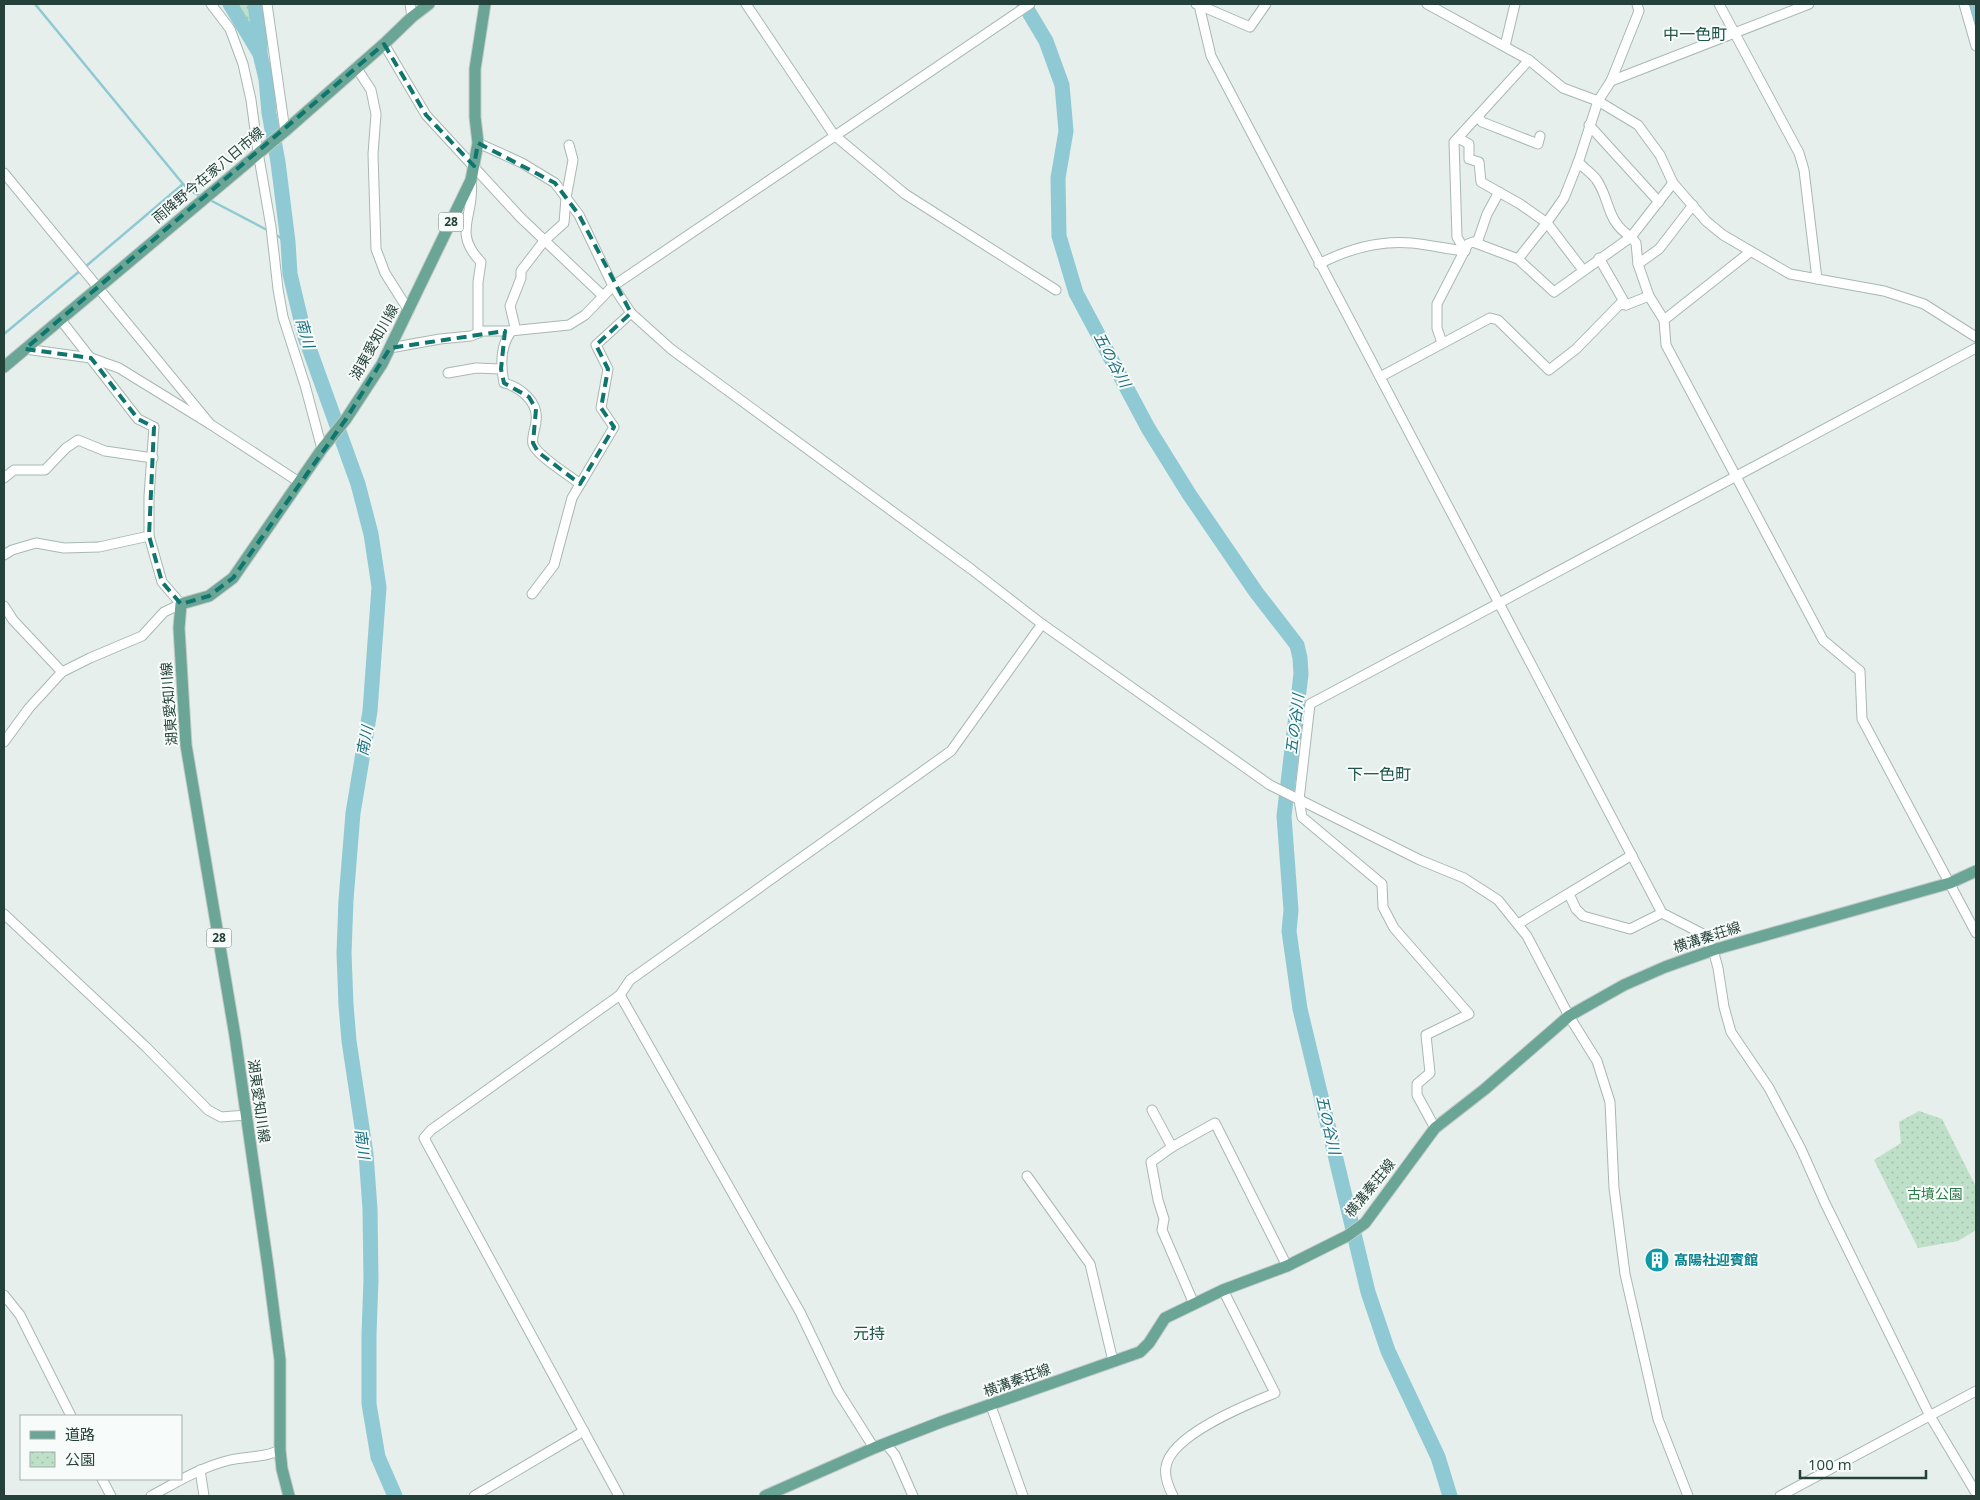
<svg xmlns="http://www.w3.org/2000/svg" width="1980" height="1500" viewBox="0 0 1980 1500" font-family="'Open Sans','Noto Sans JP',sans-serif">
	<style>
		.park { fill: url(#park-dots) }
		.lines { fill: none; stroke-linecap: round; stroke-linejoin: round }
		.stream { stroke: #8ec9d4; stroke-width: 2.5 }
		.river { stroke: #8ec9d4; stroke-width: 15 }
		.minor-casing { stroke: #a8b8b2; stroke-width: 11 }
		.major-casing { stroke: #c2cac8; stroke-width: 13 }
		.minor { stroke: #fff; stroke-width: 9 }
		.major { stroke: #6aa596; stroke-width: 11 }
		.marked { fill: none; stroke: #0f766e; stroke-width: 4; stroke-dasharray: 10 6; stroke-linejoin: round }
		.labels { text-anchor: middle; stroke-width: 4; stroke-linejoin: round; paint-order: stroke }
		.shield { fill: #f7fbf9; stroke: #637a73; stroke-width: 1 }
		.shield-label { font-size: 12px; font-weight: bold; fill: #24423a }
		.street-label { font-size: 14px; fill: #24423a; stroke: #f7fbf9 }
		.park-label { font-size: 14px; fill: #2d7a4b; stroke: #f7fbf9 }
		.culture-label { font-size: 14px; font-weight: bold; fill: #0d838f; stroke: #f7fbf9; text-anchor: start }
		.water-label { font-size: 15px; font-style: italic; fill: #1c6f80; stroke: #f7fbf9 }
		.quarter-label { font-size: 16px; fill: #1f5548; stroke: #f7fbf9 }
	</style>
	<defs>
		<pattern id="park-dots" width="8" height="8" patternUnits="userSpaceOnUse" patternTransform="scale(1.25)"><rect width="8" height="8" fill="#bfe0c8"/><path d="M2 2h.1M6 6h.1" fill="none" stroke="#a4c1ad" stroke-width="1.8" stroke-linecap="round"/></pattern>
	</defs>
	<rect width="100%" height="100%" fill="#e6efeb"/>
	<!-- park -->
	<g class="park">
		<path d="M233,4H251L257,41Z"/>
		<path d="M1919,1111L1942,1119L1976,1187V1230L1958,1241L1918,1248L1874,1160L1901,1143L1899,1122Z"/>
	</g>
	<g class="lines">
		<!-- stream -->
		<g class="stream">
			<path d="M35,4L183,184L191,191L200,196"/>
			<path d="M208,199L269,231"/>
			<path d="M274,234L288,242"/>
			<path d="M85,267L183,184"/>
			<path d="M4,334L81,270"/>
		</g>
		<!-- river -->
		<g class="river">
			<path d="M230,4L260,54L266,79L269,113L278,162L288,242L290,274L305,337L358,484L371,534L379,587L370,711L353,813L346,900L344,953L346,1005L349,1041L366,1154L370,1209L371,1280L369,1334V1404L378,1457L395,1496"/>
			<path d="M255,4L260,40V53"/>
			<path d="M1024,4L1046,41L1062,85L1066,131L1058,178L1059,236L1076,293L1148,428L1189,494L1256,592L1297,645L1300,658L1301,674L1284,816L1291,910L1289,931L1300,1009L1368,1292L1388,1351L1438,1457L1450,1496"/>
			<path d="M1973,4L1976,14"/>
		</g>
		<defs>
			<g id="minor">
				<path d="M211,4L230,29L243,64L251,100L258,152L271,227L278,289L283,317L305,385L322,449"/>
				<path d="M267,4L285,131"/>
				<path d="M410,4L412,17"/>
				<path d="M746,4L834,135L905,194L1056,290"/>
				<path d="M1196,4L1199,5L1211,56L1662,913L1701,933L1713,950L1718,968L1724,1007L1731,1032L1769,1088L1801,1149L1825,1203L1930,1416L1976,1493"/>
				<path d="M1427,4L1529,60L1563,88L1598,101L1638,125L1660,155L1673,183L1706,221L1723,235L1790,274L1884,291L1924,304L1976,337"/>
				<path d="M1719,4L1799,153L1804,170L1817,279"/>
				<path d="M1964,4L1976,46"/>
				<path d="M1199,5L1250,27L1266,4"/>
				<path d="M384,44L426,115L520,217L603,296"/>
				<path d="M1505,46L1515,4"/>
				<path d="M356,67L371,90L376,114L373,154L376,249L385,273L409,311"/>
				<path d="M1611,81L1809,4"/>
				<path d="M1478,116L1482,122L1538,144L1540,136"/>
				<path d="M1589,125L1659,202"/>
				<path d="M1458,138L1469,144V159L1479,162L1481,182L1520,204L1547,223L1583,270"/>
				<path d="M478,143L522,163L555,183L579,215L613,286L631,313L671,349L971,569L1042,624L1270,785L1420,860L1464,878L1498,900L1527,936L1569,1016L1597,1061L1610,1102L1614,1188L1625,1274L1658,1419L1688,1496"/>
				<path d="M569,145L573,160L566,198L564,223L544,241L521,271V278L510,306L515,327C500,342 500,363 504,383C520,387 539,402 536,421C536,427 531,438 533,444C537,456 569,475 580,484"/>
				<path d="M4,173L210,424"/>
				<path d="M471,180C476,216 451,231 481,262L478,282V333"/>
				<path d="M1477,243L1487,214L1499,192"/>
				<path d="M1465,251L1457,237L1454,142L1529,60"/>
				<path d="M1599,258L1626,305"/>
				<path d="M1518,259L1545,225L1564,198L1579,160L1598,101L1611,81L1639,11L1637,4"/>
				<path d="M1319,264C1348,249 1380,240 1412,243C1430,245 1447,249 1465,251"/>
				<path d="M1638,264L1659,249L1693,205"/>
				<path d="M1649,296L1638,264L1636,243L1631,237L1673,183"/>
				<path d="M1664,320L1750,252"/>
				<path d="M1442,343L1437,328V304L1468,244L1473,242L1518,259L1554,292L1631,237C1605,220 1611,200 1596,179C1591,173 1584,168 1578,162"/>
				<path d="M390,348L440,339L471,336L483,331H510L569,325L585,315L613,286L1030,4"/>
				<path d="M25,349L91,358L119,368L210,424L299,482"/>
				<path d="M448,373L476,368L501,369"/>
				<path d="M1380,377L1490,318L1498,320L1549,370L1576,349L1620,304L1626,305L1649,296L1664,320L1666,345L1823,640L1860,671L1862,719L1976,933"/>
				<path d="M4,478L14,470H45L66,448L78,440L105,451L153,458"/>
				<path d="M4,555L12,550L36,543L64,548L99,547L149,536"/>
				<path d="M532,594L554,565L572,498L614,427L601,408L608,369L596,345L631,313"/>
				<path d="M4,606L13,620L62,672"/>
				<path d="M4,742L29,708L62,672L90,658L142,636L164,612L181,604L162,582L149,536V496L154,427L138,419L60,319"/>
				<path d="M1569,894L1576,909L1583,916L1630,929L1662,913"/>
				<path d="M4,914L146,1047L208,1110L221,1117L246,1115"/>
				<path d="M1518,924L1632,855"/>
				<path d="M620,995L800,1312L838,1391L874,1448"/>
				<path d="M1152,1110L1172,1147L1215,1123L1287,1266"/>
				<path d="M1435,1128L1417,1095V1084L1430,1073L1426,1035L1469,1014L1394,928L1383,907L1382,884L1302,817L1299,800L1310,704L1976,348"/>
				<path d="M1172,1147L1151,1162L1158,1200L1164,1219L1162,1230L1194,1304"/>
				<path d="M1027,1176L1090,1264L1113,1361"/>
				<path d="M4,1295L20,1315L71,1416"/>
				<path d="M991,1406L1023,1496"/>
				<path d="M886,1444L895,1455L913,1496"/>
				<path d="M200,1470L204,1496"/>
				<path d="M102,1479L111,1496"/>
				<path d="M151,1496C177,1482 201,1467 230,1460C246,1456 265,1458 280,1450"/>
				<path d="M474,1496L584,1431"/>
				<path d="M619,1496L424,1138L431,1130L620,995L630,980L951,751L1042,624"/>
				<path d="M1173,1496C1169,1488 1164,1476 1166,1467C1170,1435 1248,1404 1275,1393L1223,1290"/>
				<path d="M1780,1496L1976,1391"/>
			</g>
			<g id="major">
				<path d="M4,367L285,131L384,44L412,17L429,4"/>
				<path d="M289,1496L282,1469L280,1450V1360L268,1267L235,1036L186,745L179,628L181,604L209,596L233,578L322,449L346,419L382,364L471,180L478,143L475,117V69L485,4"/>
				<path d="M765,1496L874,1448L941,1422L1140,1352L1149,1343L1165,1318L1223,1290L1287,1266L1347,1236L1365,1223L1435,1128L1485,1089L1569,1016L1624,985L1665,967L1713,950L1950,883L1976,871"/>
			</g>
		</defs>
		<!-- minor casing -->
		<use href="#minor" class="minor-casing"/>
		<!-- major casing -->
		<use href="#major" class="major-casing"/>
		<!-- minor -->
		<use href="#minor" class="minor"/>
		<!-- major -->
		<use href="#major" class="major"/>
	</g>
	<!-- marked area -->
	<path class="marked" d="M384,44L426,115L474,166L478,143L555,183L579,215L631,313L596,345L608,369L601,408L614,427L580,484L538,452L533,443L536,409L529,397L504,383L501,369L505,331L390,348L346,419L233,578L209,596L181,604L162,582L149,536L154,427L138,419L91,358L25,349Z"/>
	<!-- icons -->
	<defs>
		<symbol id="building-disc" viewBox="-11 -11 22 22"><circle r="9.5" fill="#0f9aa8" stroke="#f7fbf9"/><path d="M-4-6H4V6H1V3H-1V6H-4ZM-2.5-4.3h1.7v1.8h-1.7ZM.8-4.3h1.7v1.8H.8ZM-2.5-1h1.7V.8h-1.7ZM.8-1h1.7V.8H.8Z" fill="#fff"/></symbol>
	</defs>
	<g fill-rule="evenodd">
		<use href="#building-disc" x="1643" y="1246" width="28" height="28"/>
	</g>
	<g class="labels">
		<!-- shield labels -->
		<g class="shield">
			<rect x="438.5" y="212.5" width="25" height="19" rx="4"/>
			<rect x="206.5" y="928.5" width="25" height="19" rx="4"/>
		</g>
		<g class="shield-label">
			<text x="451" y="226">28</text>
			<text x="219" y="942">28</text>
		</g>
		<!-- street labels -->
		<g class="street-label">
			<text transform="translate(208 175) rotate(-40)" y="5">雨降野今在家八日市線</text>
			<text transform="translate(374 342) rotate(-61)" y="5">湖東愛知川線</text>
			<text transform="translate(169 704) rotate(-94)" y="5">湖東愛知川線</text>
			<text transform="translate(1707 937) rotate(-18)" y="5">横溝秦荘線</text>
			<text transform="translate(259 1101) rotate(82)" y="5">湖東愛知川線</text>
			<text transform="translate(1370 1188) rotate(-51)" y="5">横溝秦荘線</text>
			<text transform="translate(1017 1380) rotate(-20)" y="5">横溝秦荘線</text>
		</g>
		<!-- park labels -->
		<g class="park-label">
			<text x="1935" y="1199">古墳公園</text>
		</g>
		<!-- culture labels -->
		<g class="culture-label">
			<text x="1674" y="1265">髙陽社迎賓館</text>
		</g>
		<!-- water labels -->
		<g class="water-label">
			<text transform="translate(305 333) rotate(74)" y="5">南川</text>
			<text transform="translate(1112 360) rotate(62)" y="5">五の谷川</text>
			<text transform="translate(1295 724) rotate(-83)" y="5">五の谷川</text>
			<text transform="translate(365 741) rotate(-80)" y="5">南川</text>
			<text transform="translate(1328 1125) rotate(77)" y="5">五の谷川</text>
			<text transform="translate(362 1144) rotate(83)" y="5">南川</text>
		</g>
		<!-- quarter labels -->
		<g class="quarter-label">
			<text x="1695" y="40">中一色町</text>
			<text x="1379" y="780">下一色町</text>
			<text x="869" y="1339">元持</text>
		</g>
	</g>
	<!-- border -->
	<rect width="1980" height="1500" fill="none" stroke="#24423a" stroke-width="10"/>
	<!-- legend -->
	<rect x="20" y="1415" width="162" height="65" fill="#f7fbf9" stroke="#a3b1ad"/>
	<rect x="30" y="1431" width="25" height="8" fill="#6aa596" stroke="#a3b1ad"/>
	<text x="65" y="1440" font-size="15" fill="#24423a">道路</text>
	<rect x="30" y="1452" width="25" height="15" fill="url(#park-dots)" stroke="#a3b1ad"/>
	<text x="65" y="1465" font-size="15" fill="#24423a">公園</text>
	<!-- scale -->
	<path d="M1800 1470v8h126v-8" fill="none" stroke="#24423a" stroke-width="2.5"/>
	<text x="1808" y="1470" font-size="15" fill="#24423a" stroke="#f7fbf9" stroke-width="4" paint-order="stroke">100 m</text>
</svg>
